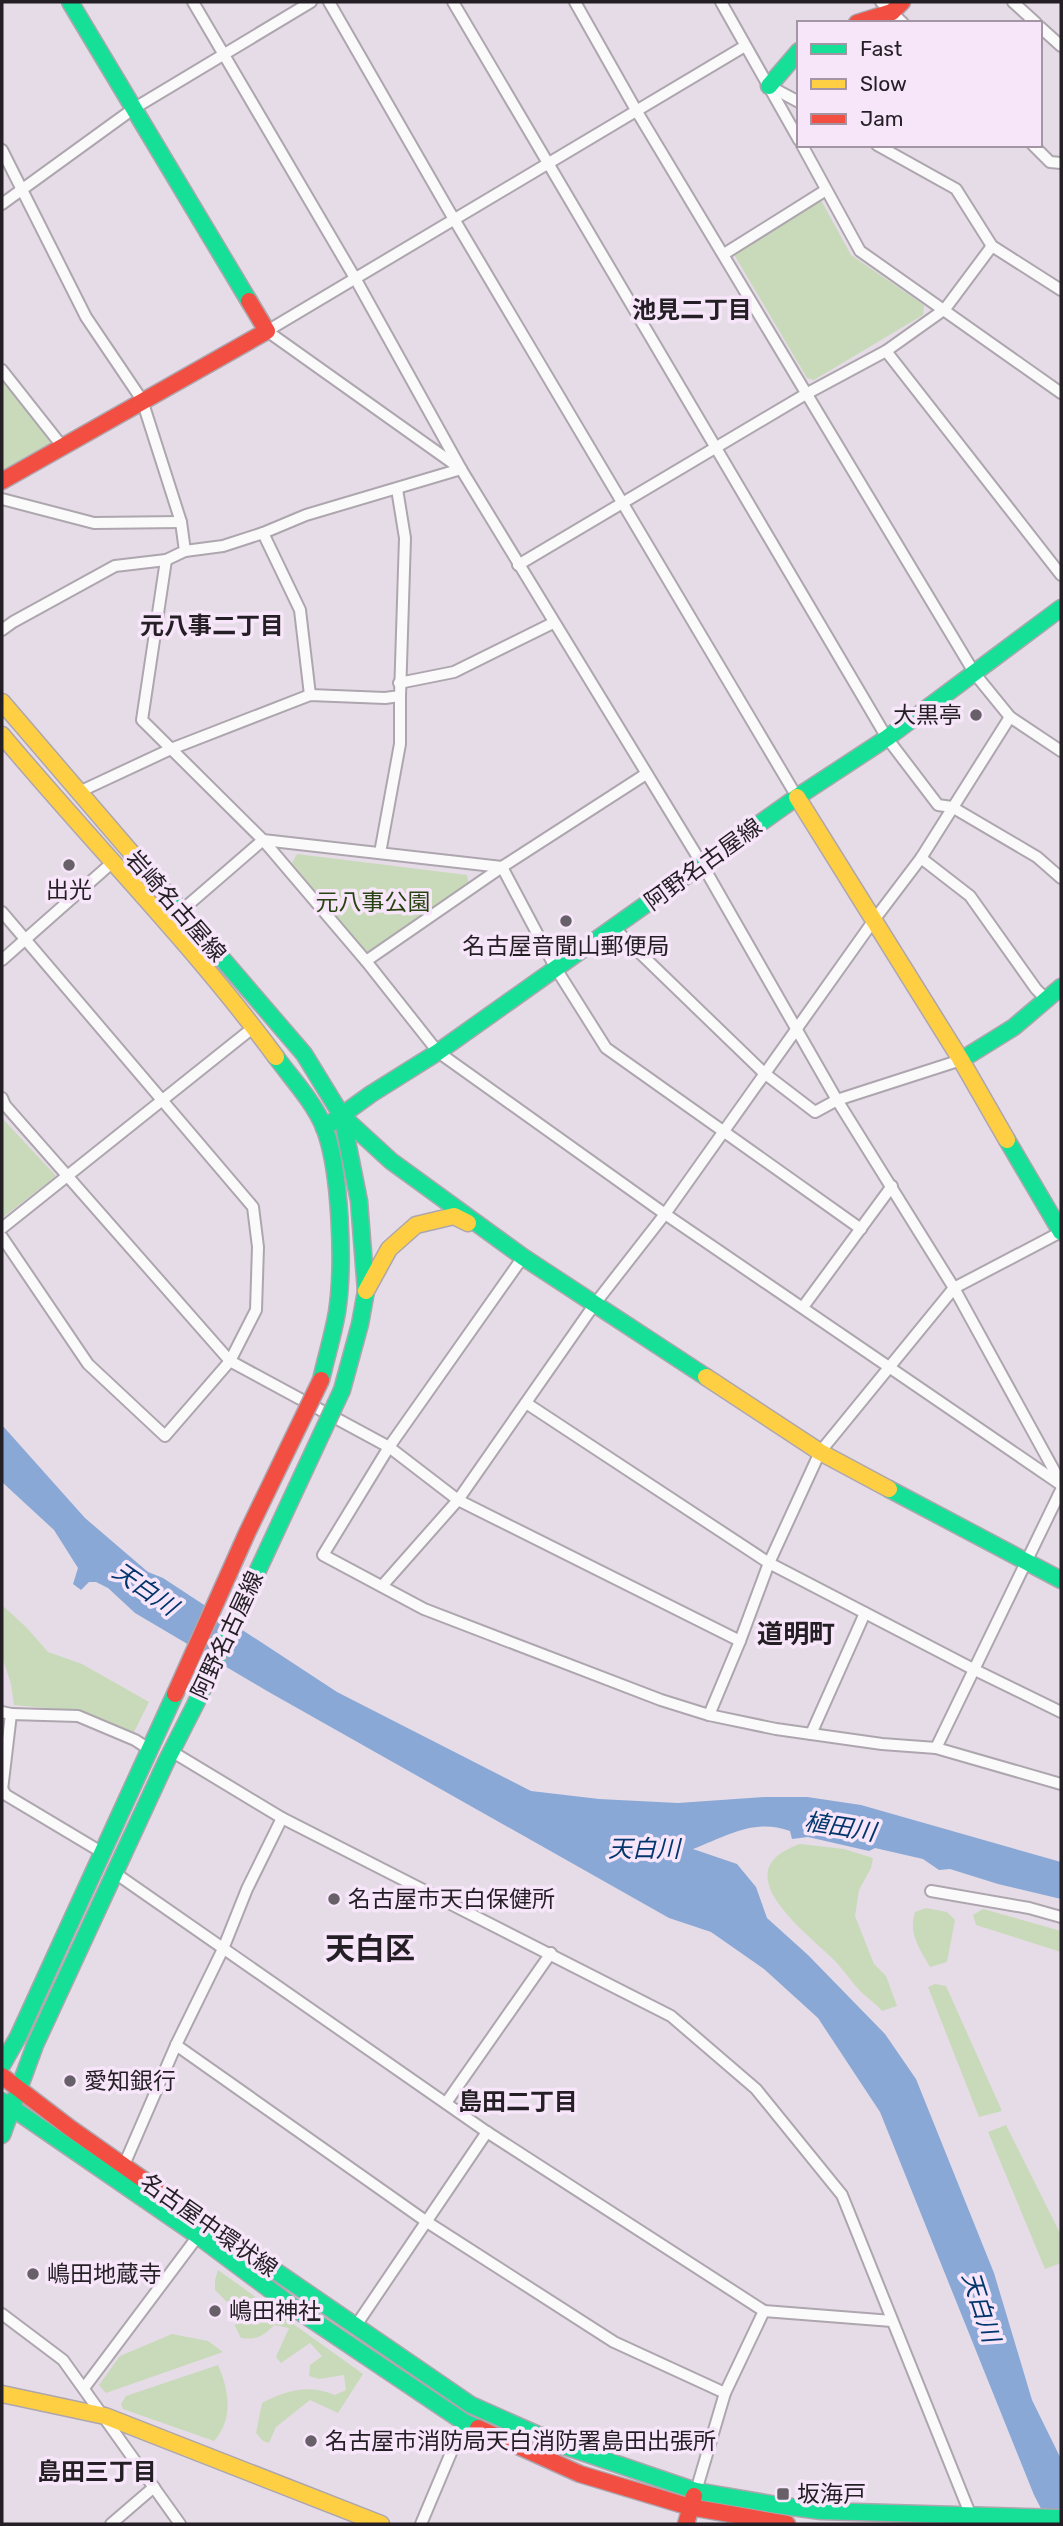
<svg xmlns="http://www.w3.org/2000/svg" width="1063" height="2526" viewBox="0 0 1063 2526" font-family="Rubik,'Noto Sans JP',sans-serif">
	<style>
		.green { fill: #c8dab9 }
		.water { fill: #8aa8d6 }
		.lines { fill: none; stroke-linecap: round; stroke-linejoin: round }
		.street-casing { stroke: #ada6ae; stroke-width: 14 }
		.fast-casing { stroke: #ada6ae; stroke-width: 19 }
		.slow-casing { stroke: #ada6ae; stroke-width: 19 }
		.jam-casing { stroke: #ada6ae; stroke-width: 19 }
		.street { stroke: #fbfafb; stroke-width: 10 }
		.fast { stroke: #16e098; stroke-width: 16 }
		.slow { stroke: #ffcf43; stroke-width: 16 }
		.jam { stroke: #f24e42; stroke-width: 16 }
		.fast-bridge-casing { stroke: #ada6ae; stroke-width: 19; stroke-linecap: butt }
		.jam-bridge-casing { stroke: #ada6ae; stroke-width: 19; stroke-linecap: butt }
		.fast-bridge { stroke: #16e098; stroke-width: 16 }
		.jam-bridge { stroke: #f24e42; stroke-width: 16 }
		.poi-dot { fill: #686069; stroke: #f7e5f9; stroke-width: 2.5 }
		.labels { text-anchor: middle; stroke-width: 7; stroke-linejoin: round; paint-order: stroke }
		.poi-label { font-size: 23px; fill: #241e25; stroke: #f7e5f9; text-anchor: start }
		.street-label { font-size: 23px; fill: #241e25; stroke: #f7e5f9 }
		.park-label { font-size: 23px; fill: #284312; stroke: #f7e5f9 }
		.neighbourhood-label { font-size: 24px; font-weight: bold; fill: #241e25; stroke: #f7e5f9 }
		.water-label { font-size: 24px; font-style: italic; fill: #02366c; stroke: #f7e5f9 }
		.quarter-label { font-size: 26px; font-weight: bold; fill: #241e25; stroke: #f7e5f9 }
		.district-label { font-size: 30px; font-weight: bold; fill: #241e25; stroke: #f7e5f9 }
	</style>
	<rect width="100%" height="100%" fill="#e6dce7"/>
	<!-- green -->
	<g class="green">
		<path d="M818,200L822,202L851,255L924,305L923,315L814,380L807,378L735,256L736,250Z"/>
		<path d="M2,379L51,439L49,445L2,473Z"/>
		<path d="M297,854L467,875L469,885L370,952L363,951L292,863Z"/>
		<path d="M2,1118L56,1176L2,1218Z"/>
		<path d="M2,1605L26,1627L48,1652L82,1664L149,1702L133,1734L80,1711L14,1705L11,1684L2,1656Z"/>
		<path d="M800,1844L844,1849L873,1858L871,1868L859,1890L855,1916L874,1964L886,1976L897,2006L882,2011C876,2004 869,1999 862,1993C852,1983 844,1970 834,1960C805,1931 722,1871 800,1844Z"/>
		<path d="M926,1908L947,1912L955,1920L947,1962L930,1967C920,1949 908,1934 915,1912Z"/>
		<path d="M983,1909L1061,1931V1952L976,1925L973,1915Z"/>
		<path d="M935,1984L946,1986L1002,2111L979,2117L928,1987Z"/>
		<path d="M1006,2125L1061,2235V2263L1045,2269L988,2132Z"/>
		<path d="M218,2270L363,2374L338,2413L310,2400L276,2427L269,2443L263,2441L256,2433L262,2403C287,2390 309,2384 335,2395L346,2390L344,2375L319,2379L309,2376L310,2365L322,2356L310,2343L281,2363L276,2357L289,2328L274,2325C264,2336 257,2340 241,2338L235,2326L239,2314L215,2290V2280Z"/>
		<path d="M172,2334L208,2341L223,2352L106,2393L99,2385L120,2356Z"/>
		<path d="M218,2365C229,2391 234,2418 214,2441L123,2409L121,2404L126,2396Z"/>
	</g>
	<!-- water -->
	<path class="water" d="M2,1425L85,1518L148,1572L163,1578L337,1692L531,1791L599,1799L678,1803L765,1797H807L861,1805L1061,1862V1899L998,1884L950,1869L939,1870L923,1859L875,1848L869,1851L808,1837L792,1839L790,1831C754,1818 727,1836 693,1849L737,1864L756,1887L767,1918L808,1955L885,2034L916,2079L994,2273L1032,2400L1061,2459V2524H1049L1034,2495L880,2112L818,2018L764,1969L711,1932L669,1918L267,1691L135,1613L108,1588L96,1582H89L81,1590L73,1584L78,1568L54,1530L2,1482Z"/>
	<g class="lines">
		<defs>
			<g id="street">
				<path d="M329,2L448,209L797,797"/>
				<path d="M453,2L887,738L938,805L952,807L1037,857L1061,878"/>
				<path d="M575,2L636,110L975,674L1010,717L1061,751"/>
				<path d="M721,2L799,140"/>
				<path d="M881,2L903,23"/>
				<path d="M1013,2L1036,23"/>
				<path d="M1040,27L1061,46"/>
				<path d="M745,46L267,331L461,469L702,864L837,1100L954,1288L1061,1483"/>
				<path d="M769,86L799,102"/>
				<path d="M802,145L860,251L1061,393"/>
				<path d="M877,145L956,189L992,246L1061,290"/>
				<path d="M1033,145L1050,162L1061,163"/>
				<path d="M2,150L86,317L142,400L181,522L185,551L166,560L115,566L13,622L2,630"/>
				<path d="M2,204L133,109L311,2"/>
				<path d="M724,254L826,190"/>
				<path d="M886,351L1061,575"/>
				<path d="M2,370L62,446"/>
				<path d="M2,499L94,523L181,522"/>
				<path d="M263,533L300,610L310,695"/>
				<path d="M185,551L223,546L263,533L306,515L461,469L355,278L193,2"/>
				<path d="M166,560L142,720L263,840L502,867L555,967L606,1048L861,1229"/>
				<path d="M518,565L806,394L886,351L945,309L992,246"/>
				<path d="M399,683L454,672L553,623"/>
				<path d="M79,792L171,749L310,695L385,698L400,696L405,538L397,489"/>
				<path d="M380,853L400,744V696"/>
				<path d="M921,858L970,896L1036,989L1048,1001"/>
				<path d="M181,911L263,840L366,961L438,1052L665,1214L1060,1484"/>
				<path d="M2,912L253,1207L258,1247L256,1310L230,1361L165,1436L88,1364L2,1237"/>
				<path d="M613,927L764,1073L815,1112L837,1100L961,1060"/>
				<path d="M2,960L114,861"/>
				<path d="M366,961L502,867L646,774"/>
				<path d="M2,1098L5,1105L230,1361L389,1447L458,1500L740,1641"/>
				<path d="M2,1228L254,1027"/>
				<path d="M523,1257L389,1447L323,1555L424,1609L661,1700L709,1715L776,1729L882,1744L936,1748L1061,1784"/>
				<path d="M803,1307L892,1186"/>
				<path d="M526,1403L769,1563L975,1670L1061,1712"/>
				<path d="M382,1586L458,1500L594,1305L665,1214L874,920L921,858L1010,717"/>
				<path d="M2,1712L11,1714L2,1790"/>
				<path d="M11,1714L78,1716L135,1740L149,1749"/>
				<path d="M709,1715L740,1641L769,1563L820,1452L954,1288L1061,1232"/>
				<path d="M811,1734L865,1613"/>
				<path d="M936,1748L1061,1490"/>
				<path d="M171,1751L282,1818L671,2016L756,2089L842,2195L971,2516"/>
				<path d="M2,1789L6,1795L103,1853"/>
				<path d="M115,1873L487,2132L764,2311L725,2393L696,2491"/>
				<path d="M931,1891L1029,1908L1061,1917"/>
				<path d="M176,2045L427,2222L614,2342L725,2393"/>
				<path d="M446,2103L551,1953"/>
				<path d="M124,2165L176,2045L223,1949L247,1889L282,1818"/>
				<path d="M764,2311L892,2321"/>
				<path d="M2,2314L63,2360L180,2524"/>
				<path d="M355,2327L487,2132"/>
				<path d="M84,2388L198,2236"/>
				<path d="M111,2524L154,2487"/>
				<path d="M421,2524L464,2422"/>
			</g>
			<g id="fast">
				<path d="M70,2L249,301"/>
				<path d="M769,86L799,51"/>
				<path d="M159,885L304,1054L342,1116L391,1161L523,1257L706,1377"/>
				<path d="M276,1057C292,1079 313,1101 324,1127C341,1170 344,1267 337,1312C333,1335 326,1358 321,1380"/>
				<path d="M961,1060L1014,1027L1061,987"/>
				<path d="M342,1116L359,1201L366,1291L360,1324L342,1390"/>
				<path d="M324,1128L371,1094L438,1052L797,797L887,738L1061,608"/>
				<path d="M1007,1140L1061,1232"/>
				<path d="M889,1489L1061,1580"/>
				<path d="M2,2065L18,2037L175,1694"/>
				<path d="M2,2101L198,2236L296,2309L464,2422L478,2428"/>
				<path d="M2,2135L35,2045L166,1762L196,1703"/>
				<path d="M198,2218L471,2405L561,2445L696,2491L777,2505L821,2511L1061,2518"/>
			</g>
			<g id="slow">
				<path d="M2,702L159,885"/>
				<path d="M2,735C92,843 192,943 276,1057"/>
				<path d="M797,797L961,1060L1007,1140"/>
				<path d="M366,1291L389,1249L416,1225L454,1216L468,1223"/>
				<path d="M706,1377L820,1452L889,1489"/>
				<path d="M2,2394L105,2416L381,2524"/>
			</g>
			<g id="jam">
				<path d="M857,23L892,12L902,2"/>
				<path d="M2,481L267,331L249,301"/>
				<path d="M2,2076L70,2128L198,2218"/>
				<path d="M478,2428L580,2474L690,2507L787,2524"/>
				<path d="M686,2524L694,2496"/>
			</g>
		</defs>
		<!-- street casing -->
		<use href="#street" class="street-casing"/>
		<!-- fast casing -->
		<use href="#fast" class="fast-casing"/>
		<!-- slow casing -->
		<use href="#slow" class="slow-casing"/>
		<!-- jam casing -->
		<use href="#jam" class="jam-casing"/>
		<!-- street -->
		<use href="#street" class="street"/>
		<!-- fast -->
		<use href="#fast" class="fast"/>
		<!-- slow -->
		<use href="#slow" class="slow"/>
		<!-- jam -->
		<use href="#jam" class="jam"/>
		<defs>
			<path id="fast-bridge" d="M196,1703L342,1390"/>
			<path id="jam-bridge" d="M175,1694L247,1533L321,1380"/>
		</defs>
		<!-- fast-bridge casing -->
		<use href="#fast-bridge" class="fast-bridge-casing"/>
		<!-- jam-bridge casing -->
		<use href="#jam-bridge" class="jam-bridge-casing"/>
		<!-- fast-bridge -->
		<use href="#fast-bridge" class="fast-bridge"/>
		<!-- jam-bridge -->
		<use href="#jam-bridge" class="jam-bridge"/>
	</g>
	<!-- markers -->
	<g class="poi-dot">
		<circle cx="976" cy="715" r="7"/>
		<circle cx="69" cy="865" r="7"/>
		<circle cx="566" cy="921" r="7"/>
		<circle cx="334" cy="1899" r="7"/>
		<circle cx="70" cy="2081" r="7"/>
		<circle cx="33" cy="2274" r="7"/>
		<circle cx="215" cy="2311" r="7"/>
		<circle cx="311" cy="2441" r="7"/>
		<rect x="776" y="2487" width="14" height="14" rx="3.5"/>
	</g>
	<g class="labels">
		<!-- poi labels -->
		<g class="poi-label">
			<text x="962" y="723" text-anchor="end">大黒亭</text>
			<text x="69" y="898" text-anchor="middle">出光</text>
			<text x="566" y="954" text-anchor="middle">名古屋音聞山郵便局</text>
			<text x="348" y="1907">名古屋市天白保健所</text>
			<text x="84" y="2089">愛知銀行</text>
			<text x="47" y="2282">嶋田地蔵寺</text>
			<text x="229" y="2319">嶋田神社</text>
			<text x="325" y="2449">名古屋市消防局天白消防署島田出張所</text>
			<text x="797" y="2502">坂海戸</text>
		</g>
		<!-- street labels -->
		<g class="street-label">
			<text transform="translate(703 864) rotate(-36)" y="8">阿野名古屋線</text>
			<text transform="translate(176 906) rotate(49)" y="8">岩崎名古屋線</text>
			<text transform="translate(227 1635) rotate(-65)" y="8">阿野名古屋線</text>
			<text transform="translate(209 2225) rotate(35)" y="8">名古屋中環状線</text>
		</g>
		<!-- park labels -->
		<g class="park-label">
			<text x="373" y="910">元八事公園</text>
		</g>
		<!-- neighbourhood labels -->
		<g class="neighbourhood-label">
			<text x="692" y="318">池見二丁目</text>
			<text x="212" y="634">元八事二丁目</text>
			<text x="518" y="2110">島田二丁目</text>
			<text x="97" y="2480">島田三丁目</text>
		</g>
		<!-- water labels -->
		<g class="water-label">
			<text transform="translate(145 1589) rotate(35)" y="8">天白川</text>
			<text transform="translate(840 1827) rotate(9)" y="8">植田川</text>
			<text x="644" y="1857">天白川</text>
			<text transform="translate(981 2307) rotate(72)" y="8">天白川</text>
		</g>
		<!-- quarter labels -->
		<g class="quarter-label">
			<text x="796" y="1643">道明町</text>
		</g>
		<!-- district labels -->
		<g class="district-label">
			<text x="370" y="1959">天白区</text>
		</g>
	</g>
	<!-- border -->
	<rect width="1063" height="2526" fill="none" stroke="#241e25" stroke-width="7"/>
	<!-- legend -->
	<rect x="797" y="21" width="245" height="126" fill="#f7e5f9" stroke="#a395a4" stroke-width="2"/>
	<rect x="811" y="44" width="35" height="10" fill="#16e098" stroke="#a395a4" stroke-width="2"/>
	<text x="860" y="56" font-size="21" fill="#241e25">Fast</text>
	<rect x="811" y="79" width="35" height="10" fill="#ffcf43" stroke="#a395a4" stroke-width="2"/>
	<text x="860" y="91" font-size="21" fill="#241e25">Slow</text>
	<rect x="811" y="114" width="35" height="10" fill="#f24e42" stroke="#a395a4" stroke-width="2"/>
	<text x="860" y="126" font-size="21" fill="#241e25">Jam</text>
</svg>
